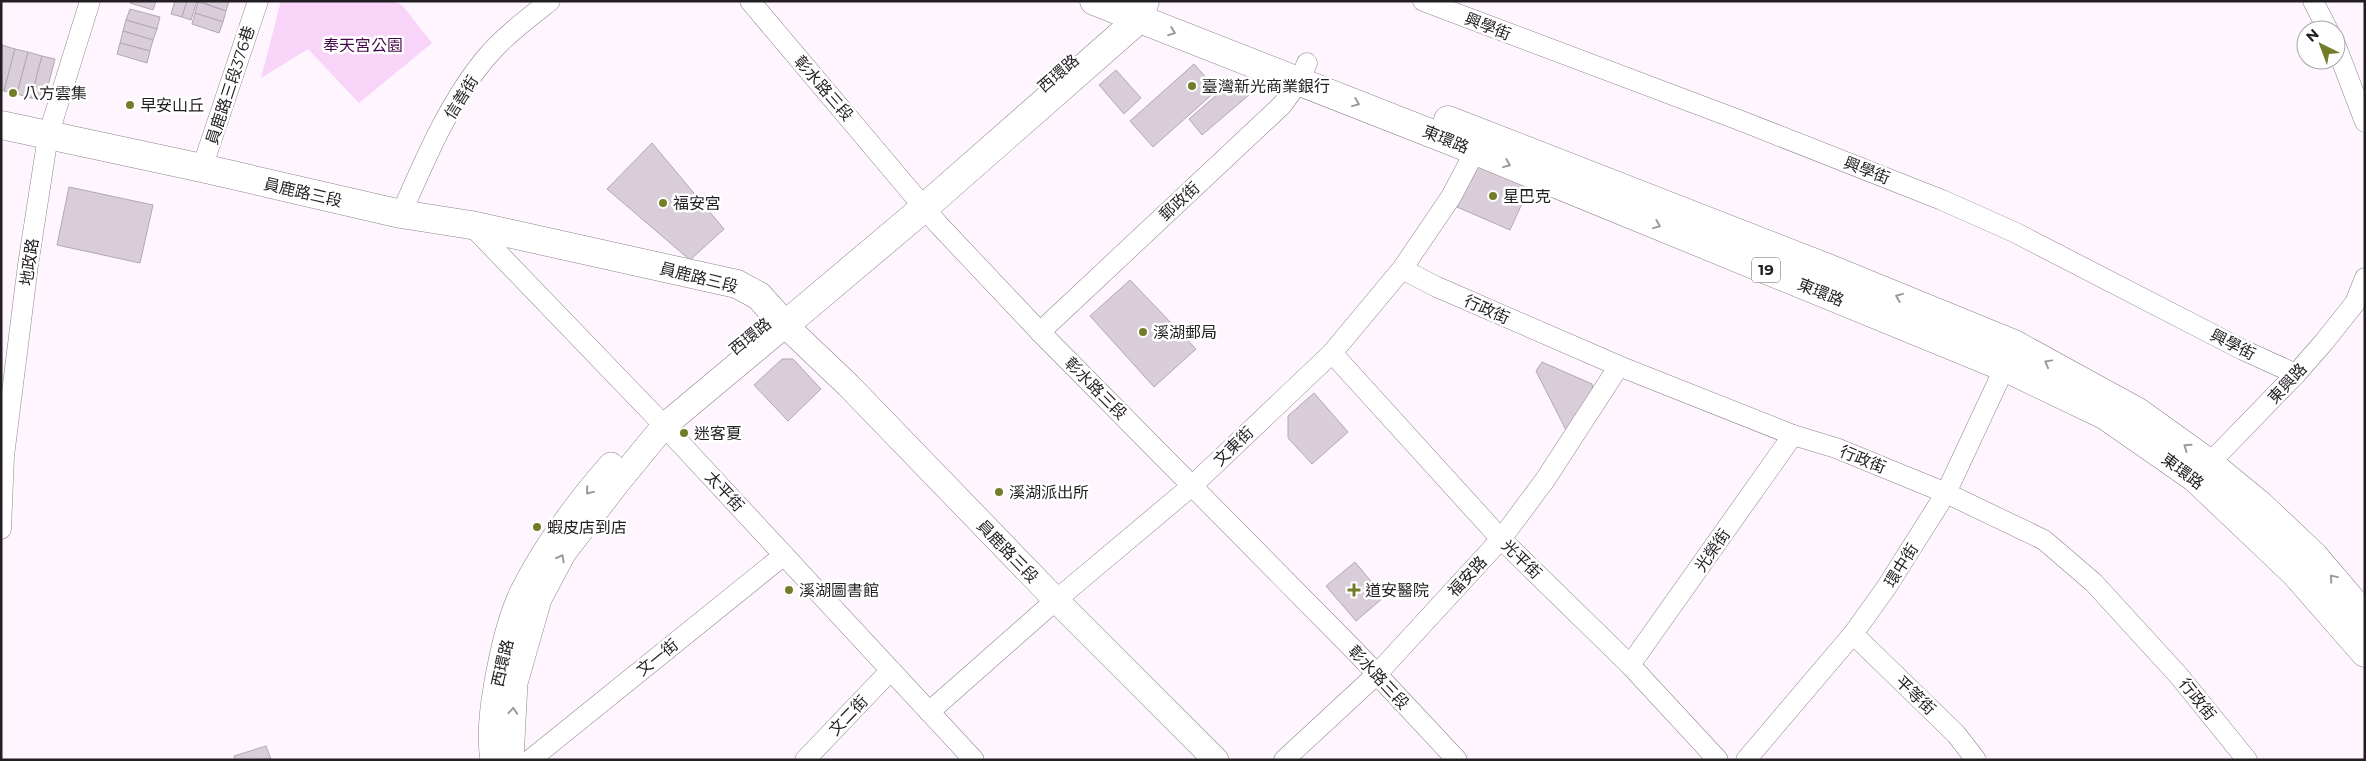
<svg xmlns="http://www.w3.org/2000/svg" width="2366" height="761" viewBox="0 0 2366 761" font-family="Montserrat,'Noto Sans TC',sans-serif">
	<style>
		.green { fill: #f8d4f9 }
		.building { fill: #d8cdd8; stroke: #b2a8b2 }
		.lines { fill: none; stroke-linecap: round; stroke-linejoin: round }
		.minor-casing { stroke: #8d848d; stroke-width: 21 }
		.tertiary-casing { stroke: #8d848d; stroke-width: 26 }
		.secondary-casing { stroke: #8d848d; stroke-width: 29 }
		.primary-casing { stroke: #8d848d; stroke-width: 29 }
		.minor { stroke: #fff; stroke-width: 20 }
		.tertiary { stroke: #fff; stroke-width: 25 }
		.secondary { stroke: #fff; stroke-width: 28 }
		.primary { stroke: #fff; stroke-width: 28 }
		.oneway { stroke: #9c9a9c }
		.poi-dot { fill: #737d28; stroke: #fff; stroke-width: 2 }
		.labels { text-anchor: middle; stroke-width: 5; stroke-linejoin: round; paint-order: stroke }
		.shield { fill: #fff; stroke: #646264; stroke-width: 1 }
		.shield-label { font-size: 15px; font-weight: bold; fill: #221e22 }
		.street-label { font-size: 16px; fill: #221e22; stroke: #fff }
		.park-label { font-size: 16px; fill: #450a48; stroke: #fff }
		.poi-label { font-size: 16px; fill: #221e22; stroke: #fff; text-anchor: start }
	</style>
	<rect width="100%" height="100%" fill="#fef5fe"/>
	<!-- green -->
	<path class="green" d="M281,1H392L402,5L432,43L359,103L308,49L261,78Z"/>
	<!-- building -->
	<g class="building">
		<path d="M131,1H156L153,10L130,3Z"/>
		<path d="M175,1H187L182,17L171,14Z"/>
		<path d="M187,1H197L191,20L182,17Z"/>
		<path d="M199,1H229L226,11Z"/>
		<path d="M198,2L226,11L223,22L195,13Z"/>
		<path d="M130,9L160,17L157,29L126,20Z"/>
		<path d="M195,13L223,22L219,33L192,24Z"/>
		<path d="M126,20L157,29L153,40L123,31Z"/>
		<path d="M123,31L153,40L150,51L120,43Z"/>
		<path d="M120,43L150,51L147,63L117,54Z"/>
		<path d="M2,45L15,49L4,91L1,90Z"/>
		<path d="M15,49L28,52L17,94L4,91Z"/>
		<path d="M28,52L42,56L31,98L17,94Z"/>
		<path d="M42,56L55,59L44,101L31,98Z"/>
		<path d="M1194,64L1217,90L1153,147L1130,121Z"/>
		<path d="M1116,70L1141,98L1124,114L1099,85Z"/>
		<path d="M1235,79L1249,95L1202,135L1189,119Z"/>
		<path d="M652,143L724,229L690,260L607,189Z"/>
		<path d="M1477,162L1530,186L1510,230L1457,207Z"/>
		<path d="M69,187L153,205L140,263L57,245Z"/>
		<path d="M1130,280L1196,349L1154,387L1090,316Z"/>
		<path d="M782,359H793L821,389L788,421L754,385Z"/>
		<path d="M1542,362L1592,384L1594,396L1567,432L1536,371Z"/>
		<path d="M1314,393L1348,432L1312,464L1288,438V416Z"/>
		<path d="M1355,562L1384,597L1356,621L1326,586Z"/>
		<path d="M266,746L271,759L235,760L234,756Z"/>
	</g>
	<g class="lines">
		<defs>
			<g id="minor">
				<path d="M750,1L938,224L1040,332L1356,652L1457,760"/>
				<path d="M1423,1L1739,120L1942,200L2014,232L2243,350L2296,374"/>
				<path d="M2313,1L2328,30"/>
				<path d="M2336,46L2365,122"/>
				<path d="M202,168L258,1"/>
				<path d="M401,214C424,162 448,104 484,60C503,37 527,19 550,1"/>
				<path d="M471,225L654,415L974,760"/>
				<path d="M1402,269L1437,287L1619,366L1793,435L1836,448L1946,493L2044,540L2094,583L2179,676L2247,760"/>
				<path d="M1040,332L1282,105L1300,80L1307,63"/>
				<path d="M1332,353L1501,539L1630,665L1718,760"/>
				<path d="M2200,473L2296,374L2324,342L2355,303L2365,278"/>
				<path d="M1,529L4,456L28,265L48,136L90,1"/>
				<path d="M1853,634L1956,734L1976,760"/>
				<path d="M1630,665L1793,435"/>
				<path d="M929,712L1056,600L1193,485L1332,353L1402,269L1451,197L1481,140"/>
				<path d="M530,760L784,555"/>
				<path d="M805,760L891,670"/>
				<path d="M1284,760L1377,674L1501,539L1545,480L1619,366"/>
				<path d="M1746,760L1853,634L1886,588L1946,493L2010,356"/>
			</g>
			<g id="tertiary">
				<path d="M493,760C489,737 492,711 496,688C501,658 509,620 522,593C545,546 577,504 611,465"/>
				<path d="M511,760L515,683L539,599L564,552L618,482L664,426L785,325L848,385L1056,600L1216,760"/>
			</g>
			<path id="secondary" d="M1,125L202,168L401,214L471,225L737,284L759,296L785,325L925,207L1139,19L1145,1"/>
			<g id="primary">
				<path d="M1094,1L1466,147L2006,368L2106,416L2195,478L2295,573L2365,653"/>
				<path d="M1448,120L1828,268L2014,344L2138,412L2209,463L2260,505L2314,556L2365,616"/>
			</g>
		</defs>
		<!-- minor casing -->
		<use href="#minor" class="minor-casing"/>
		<!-- tertiary casing -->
		<use href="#tertiary" class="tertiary-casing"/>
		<!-- secondary casing -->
		<use href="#secondary" class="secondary-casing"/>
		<!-- primary casing -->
		<use href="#primary" class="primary-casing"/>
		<!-- minor -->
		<use href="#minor" class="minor"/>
		<!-- tertiary -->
		<use href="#tertiary" class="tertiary"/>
		<!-- secondary -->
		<use href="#secondary" class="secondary"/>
		<!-- primary -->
		<use href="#primary" class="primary"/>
	</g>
	<!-- one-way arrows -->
	<defs><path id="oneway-chevron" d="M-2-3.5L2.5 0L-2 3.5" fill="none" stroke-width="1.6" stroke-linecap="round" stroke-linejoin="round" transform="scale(1.25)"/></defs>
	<g class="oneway">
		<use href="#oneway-chevron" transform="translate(1172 32) rotate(21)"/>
		<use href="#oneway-chevron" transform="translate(1356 103) rotate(22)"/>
		<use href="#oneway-chevron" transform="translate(1507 164) rotate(22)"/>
		<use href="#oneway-chevron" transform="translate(1657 225) rotate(22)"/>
		<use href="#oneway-chevron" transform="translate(1899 297) rotate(-158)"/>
		<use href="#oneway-chevron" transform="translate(2048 363) rotate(-151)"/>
		<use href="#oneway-chevron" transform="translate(2187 447) rotate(-145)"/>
		<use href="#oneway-chevron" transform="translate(589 491) rotate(129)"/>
		<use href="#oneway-chevron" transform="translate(561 558) rotate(-61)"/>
		<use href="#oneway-chevron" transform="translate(2333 578) rotate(-130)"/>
		<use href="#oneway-chevron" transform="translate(513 711) rotate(-86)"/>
	</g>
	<!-- markers -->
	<g class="poi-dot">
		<circle cx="1192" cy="86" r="5"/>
		<circle cx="13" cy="93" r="5"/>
		<circle cx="130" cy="105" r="5"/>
		<circle cx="1493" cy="196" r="5"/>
		<circle cx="663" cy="203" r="5"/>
		<circle cx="1143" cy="332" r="5"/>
		<circle cx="684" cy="433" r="5"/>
		<circle cx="999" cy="492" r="5"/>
		<circle cx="537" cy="527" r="5"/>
		<circle cx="789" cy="590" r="5"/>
		<path d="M1351.5 582.5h5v5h5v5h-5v5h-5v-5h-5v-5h5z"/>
	</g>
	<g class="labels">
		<!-- shield labels -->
		<rect class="shield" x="1752" y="257.5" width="28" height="25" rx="4"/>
		<g class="shield-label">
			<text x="1766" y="275">19</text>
		</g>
		<!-- street labels -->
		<g class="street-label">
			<text transform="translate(1488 26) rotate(21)" y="6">興學街</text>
			<text transform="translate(1058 73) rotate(-41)" y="6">西環路</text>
			<text transform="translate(230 85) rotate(-72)" y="6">員鹿路三段376巷</text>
			<text transform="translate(824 88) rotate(49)" y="6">彰水路三段</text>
			<text transform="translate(461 97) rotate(-58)" y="6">信善街</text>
			<text transform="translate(1446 139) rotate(22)" y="6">東環路</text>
			<text transform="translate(1867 170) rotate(21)" y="6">興學街</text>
			<text transform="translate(303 192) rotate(13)" y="6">員鹿路三段</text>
			<text transform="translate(1179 201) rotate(-43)" y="6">郵政街</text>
			<text transform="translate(29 262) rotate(-82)" y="6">地政路</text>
			<text transform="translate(699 277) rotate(14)" y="6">員鹿路三段</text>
			<text transform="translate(1821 292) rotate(22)" y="6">東環路</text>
			<text transform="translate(1487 309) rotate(24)" y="6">行政街</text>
			<text transform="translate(750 336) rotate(-39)" y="6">西環路</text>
			<text transform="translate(2233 344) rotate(27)" y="6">興學街</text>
			<text transform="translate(2287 383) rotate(-47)" y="6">東興路</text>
			<text transform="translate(1096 388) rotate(45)" y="6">彰水路三段</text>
			<text transform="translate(1233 446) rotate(-44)" y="6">文東街</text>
			<text transform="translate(1863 459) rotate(22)" y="6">行政街</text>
			<text transform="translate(2183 471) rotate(37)" y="6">東環路</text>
			<text transform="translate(725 491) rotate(47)" y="6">太平街</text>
			<text transform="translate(1712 550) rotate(-55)" y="6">光榮街</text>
			<text transform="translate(1008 551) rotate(46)" y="6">員鹿路三段</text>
			<text transform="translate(1522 559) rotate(44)" y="6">光平街</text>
			<text transform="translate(1901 565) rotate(-58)" y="6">環中街</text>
			<text transform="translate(1467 576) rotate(-47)" y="6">福安路</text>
			<text transform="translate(657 657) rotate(-39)" y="6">文一街</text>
			<text transform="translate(502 663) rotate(-77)" y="6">西環路</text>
			<text transform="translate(1379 677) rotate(47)" y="6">彰水路三段</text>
			<text transform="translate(1916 695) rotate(44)" y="6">平等街</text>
			<text transform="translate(2198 699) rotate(51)" y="6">行政街</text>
			<text transform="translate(848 715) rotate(-46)" y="6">文二街</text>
		</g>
		<!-- park labels -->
		<g class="park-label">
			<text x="363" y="51">奉天宮公園</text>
		</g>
		<!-- poi labels -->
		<g class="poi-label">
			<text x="1202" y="92">臺灣新光商業銀行</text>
			<text x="23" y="99">八方雲集</text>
			<text x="140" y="111">早安山丘</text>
			<text x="1503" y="202">星巴克</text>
			<text x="673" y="209">福安宮</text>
			<text x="1153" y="338">溪湖郵局</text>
			<text x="694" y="439">迷客夏</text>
			<text x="1009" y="498">溪湖派出所</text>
			<text x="547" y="533">蝦皮店到店</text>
			<text x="799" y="596">溪湖圖書館</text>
			<text x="1365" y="596">道安醫院</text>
		</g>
	</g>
	<!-- border -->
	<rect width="2366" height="761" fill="none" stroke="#221e22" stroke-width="5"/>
	<!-- north arrow -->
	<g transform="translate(2321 45) rotate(318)"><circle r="24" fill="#ffffff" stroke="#a7a5a7"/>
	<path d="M0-4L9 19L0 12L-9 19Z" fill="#737d28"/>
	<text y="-8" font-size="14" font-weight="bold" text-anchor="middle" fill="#221e22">N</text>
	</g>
</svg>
